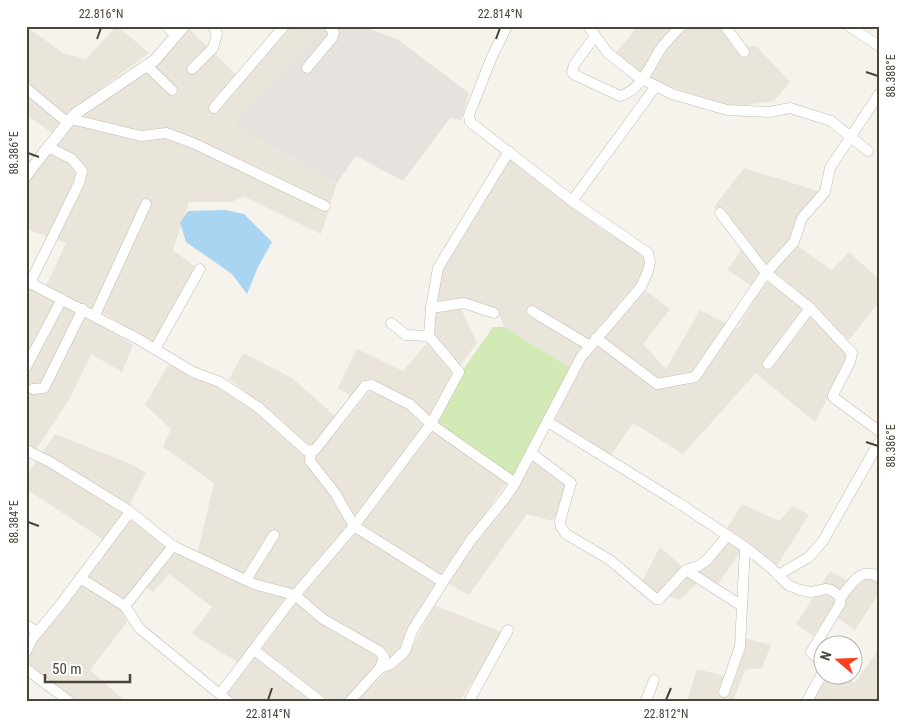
<svg xmlns="http://www.w3.org/2000/svg" width="905" height="727" viewBox="0 0 905 727" font-family="'Roboto Condensed',sans-serif">
	<style>
		.residential { fill: #eae5da }
		.industrial { fill: #e6e2dd }
		.green { fill: #d2eab5 }
		.water { fill: #a9d4f2 }
		.lines { fill: none; stroke-linecap: round; stroke-linejoin: round }
		.minor-casing { stroke: #c2bbae; stroke-width: 11 }
		.tertiary-casing { stroke: #c2bbae; stroke-width: 12 }
		.minor { stroke: #fff; stroke-width: 10 }
		.tertiary { stroke: #fff; stroke-width: 11 }
		.ticks { fill: none; stroke: #4b4439; stroke-width: 2 }
		.neatline { fill: none; stroke: #4b4439; stroke-width: 2 }
		.ticks-label { font-size: 12px; text-anchor: middle; fill: #4b4439 }
	</style>
	<rect width="100%" height="100%" fill="#f6f3ec"/>
	<!-- residential -->
	<g class="residential">
		<path d="M26,26L63,53L86,59L117,26L149,53L71,111L52,133L26,114Z"/>
		<path d="M284,26H323L235,125L337,183L321,234L243,196L232,202H189L173,250L197,268L152,343L105,314L45,288L66,243L26,229V182L53,144L78,117L188,28L243,81Z"/>
		<path d="M638,26H725L734,47L756,46L790,82L774,101L730,107L646,78L615,54Z"/>
		<path d="M510,156L603,230L644,252V272L636,290L571,368L504,327L498,311L457,300L477,343L459,367L432,334L440,269Z"/>
		<path d="M744,168L821,192L802,211L789,240L832,270L849,252L879,279V302L849,340L764,268L751,286L728,270L745,244L714,207Z"/>
		<path d="M767,279L809,314L848,356L843,369L815,422L756,373L683,454L633,423L610,457L554,422L583,359L645,290L670,309L643,344L666,369L700,310L737,329Z"/>
		<path d="M26,284L88,316L133,345L122,372L91,354L70,398L27,463Z"/>
		<path d="M428,342L454,374L429,418L372,380L361,382L351,396L338,388L357,349L403,371Z"/>
		<path d="M243,353L292,378L335,416L313,445L307,444L268,409L229,379Z"/>
		<path d="M168,365L216,385L251,407L318,454L370,391L407,407L438,433L507,483L442,574L423,608L409,635L396,657L378,660L372,671L345,701H218L246,666L237,662L192,634L212,607L169,574L153,592L140,582L120,608L127,622L90,670L125,701H75L26,662L37,638L110,544L26,489V476L55,434L131,464L146,473L125,513L196,560L214,483L163,447L171,429L145,405Z"/>
		<path d="M530,459L575,488L552,521L527,514L469,595L447,583Z"/>
		<path d="M742,504L779,521L793,506L809,515L776,567L726,530Z"/>
		<path d="M728,539L741,550L714,590L699,582L679,600L640,586L660,547L687,571Z"/>
		<path d="M830,571L855,585L865,574L879,582V593L855,630L830,613L813,636L796,624Z"/>
		<path d="M434,605L502,632L485,664L459,701H355L410,651Z"/>
		<path d="M737,636L771,645L762,668L745,670L733,701H687L697,669L724,676Z"/>
		<path d="M879,649V701H810L826,675H842L855,683Z"/>
	</g>
	<!-- industrial -->
	<path class="industrial" d="M323,26H362L397,39L469,93L461,120L450,118L403,181L356,156L337,183L234,125Z"/>
	<!-- green -->
	<path class="green" d="M493,327H504L571,368L514,479L436,423L463,370Z"/>
	<!-- water -->
	<path class="water" d="M225,210L244,214L272,242L258,267L247,294L232,274L186,242L180,223L188,211Z"/>
	<g class="lines">
		<defs>
			<g id="minor">
				<path d="M166,26L176,35"/>
				<path d="M588,26L608,53L638,77L672,94L727,110L770,112L790,108L831,121L868,151"/>
				<path d="M725,26L744,52"/>
				<path d="M849,26L879,46"/>
				<path d="M595,36L574,65L572,72L575,75L620,96C640,91 650,66 660,50C666,41 674,34 681,26"/>
				<path d="M147,66L172,90"/>
				<path d="M307,68L332,38L334,33L329,26"/>
				<path d="M192,69L213,48L217,34L213,26"/>
				<path d="M26,88L68,123"/>
				<path d="M214,108L284,26"/>
				<path d="M71,119L141,136L166,133L193,143L325,206"/>
				<path d="M572,201L656,86"/>
				<path d="M720,213L766,273L810,308L852,353L850,362L834,393L833,397L879,431"/>
				<path d="M26,281L138,339L193,372L220,382L258,407L307,451L315,450L365,386L372,385L411,405L431,424L515,483"/>
				<path d="M30,283L79,183L82,171L72,159L48,147"/>
				<path d="M431,308L464,303L494,313"/>
				<path d="M532,311L590,346"/>
				<path d="M95,315L146,204"/>
				<path d="M391,323L406,335L429,336"/>
				<path d="M596,338L657,384L695,377L766,273L794,242L802,218L825,192L830,168L879,94"/>
				<path d="M155,349L200,269"/>
				<path d="M768,364L810,308"/>
				<path d="M26,367L62,299"/>
				<path d="M33,389L44,388L83,309"/>
				<path d="M548,422L677,502L745,547L770,567L788,585L800,590L811,592L826,589L831,590L841,597C852,584 860,566 879,577"/>
				<path d="M26,450L50,462L128,510L173,546L254,584L295,595L323,619L379,651L384,657L380,668L350,701"/>
				<path d="M311,450L310,461L335,493L354,526L443,582"/>
				<path d="M531,453L571,483L560,521L561,527L566,534L610,560L656,599H659L686,570L698,566L707,560L728,535"/>
				<path d="M173,546L125,606L139,628L228,701"/>
				<path d="M686,570L742,606"/>
				<path d="M778,575L809,557L823,541L879,442"/>
				<path d="M80,578L125,606"/>
				<path d="M246,580L274,535"/>
				<path d="M26,625L38,632"/>
				<path d="M254,650L320,701"/>
				<path d="M26,652L32,639L57,609L130,512"/>
				<path d="M822,663L811,652L840,604L841,597"/>
				<path d="M380,668L391,664L405,651L412,631L443,582L471,540L505,498L515,483L581,357L641,287L648,271L650,262L648,253L572,201L470,122L469,115L491,59L507,26"/>
				<path d="M26,669L69,701"/>
				<path d="M724,692L740,647L745,547"/>
				<path d="M220,694L295,595L354,526L431,424L459,372L429,336L431,308L438,268L509,151"/>
				<path d="M469,701L508,630"/>
				<path d="M646,701L654,680"/>
				<path d="M807,701L822,674"/>
			</g>
			<path id="tertiary" d="M26,176L45,151L75,114L155,60L184,26"/>
		</defs>
		<!-- minor casing -->
		<use href="#minor" class="minor-casing"/>
		<!-- tertiary casing -->
		<use href="#tertiary" class="tertiary-casing"/>
		<!-- minor -->
		<use href="#minor" class="minor"/>
		<!-- tertiary -->
		<use href="#tertiary" class="tertiary"/>
	</g>
	<!-- ticks -->
	<path class="ticks" d="M97,39L101,28M496,39L500,28M866,72L878,76M28,153L39,157M866,442L878,446M28,522L39,526M268,700L272,688M666,700L671,688"/>
	<!-- border -->
	<rect width="905" height="727" fill="none" stroke="#ffffff" stroke-width="55"/>
	<!-- north arrow -->
	<g transform="translate(838 660) rotate(289)"><circle r="24" fill="#ffffff" stroke="#b7b4b0"/>
	<path d="M0-4L9 19L0 12L-9 19Z" fill="#fc3f1d"/>
	<text y="-8" font-size="14" font-weight="bold" text-anchor="middle" fill="#4b4439">N</text>
	</g>
	<!-- scale -->
	<path d="M45 674v8h85v-8" fill="none" stroke="#4b4439" stroke-width="2.5"/>
	<text x="52" y="674" font-size="15" fill="#4b4439" stroke="#ffffff" stroke-width="4" paint-order="stroke">50 m</text>
	<rect x="28" y="28" width="850" height="672" class="neatline"/>
	<g class="ticks-label">
		<text x="101" y="18">22.816°N</text>
		<text x="500" y="18">22.814°N</text>
		<text transform="translate(891 76) rotate(-90)" y="4">88.388°E</text>
		<text transform="translate(14 153) rotate(-90)" y="4">88.386°E</text>
		<text transform="translate(891 446) rotate(-90)" y="4">88.386°E</text>
		<text transform="translate(14 522) rotate(-90)" y="4">88.384°E</text>
		<text x="268" y="718">22.814°N</text>
		<text x="666" y="718">22.812°N</text>
	</g>
</svg>
